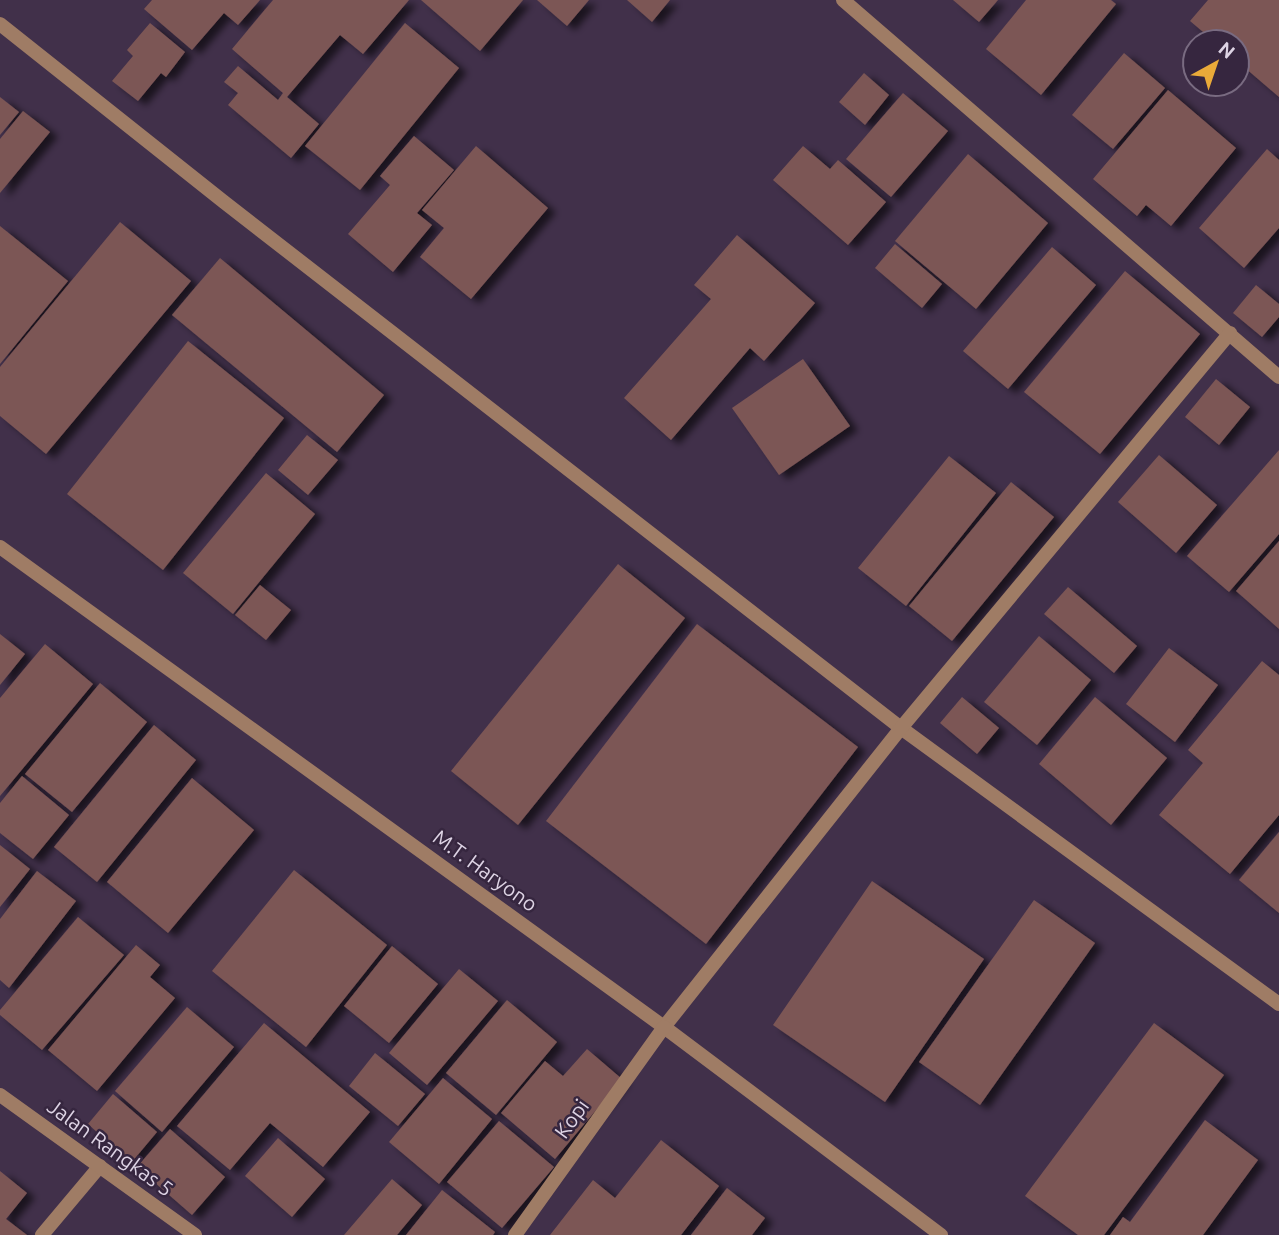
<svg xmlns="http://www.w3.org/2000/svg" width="1279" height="1235" viewBox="0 0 1279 1235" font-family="Ubuntu,sans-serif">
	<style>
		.building { fill: #7c5655; filter: url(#shadow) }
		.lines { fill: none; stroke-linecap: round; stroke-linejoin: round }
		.service { stroke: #9f7c65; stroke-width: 14 }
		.minor { stroke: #9f7c65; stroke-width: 14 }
		.tertiary { stroke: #9f7c65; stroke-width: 14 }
		.labels { text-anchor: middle; stroke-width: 5; stroke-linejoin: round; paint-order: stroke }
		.street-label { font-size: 21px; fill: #ddd3e4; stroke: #36263f }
	</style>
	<defs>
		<filter id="shadow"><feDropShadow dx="8" dy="4.5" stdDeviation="3.5" flood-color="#0009"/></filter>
	</defs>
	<rect width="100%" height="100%" fill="#41304a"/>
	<!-- building -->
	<g class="building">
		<path d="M152,0H260L238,25L224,13L192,50L144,9Z"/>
		<path d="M273,0H409L363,54L340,35L287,97L319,124L291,158L228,105L238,93L224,82L238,66L278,100L283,93L232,49Z"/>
		<path d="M421,0H523L480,51Z"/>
		<path d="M537,0H589L567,26Z"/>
		<path d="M627,0H670L652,22Z"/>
		<path d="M953,0H998L979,22Z"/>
		<path d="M1026,0H1111L1116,4L1041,95L986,49Z"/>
		<path d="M1208,0H1279V97L1237,61V42H1215L1190,21Z"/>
		<path d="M150,23L185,52L166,77L161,73L138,101L112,81L133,56L127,50Z"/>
		<path d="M405,23L459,68L360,190L305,146Z"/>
		<path d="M1124,53L1165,88L1113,149L1072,115Z"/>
		<path d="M864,73L889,95L865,125L839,102Z"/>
		<path d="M1168,90L1236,148L1171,226L1146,205L1137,216L1093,179Z"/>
		<path d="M903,93L948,131L891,197L846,159Z"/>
		<path d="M0,97L19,112L0,135Z"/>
		<path d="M23,111L50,132L0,193V139Z"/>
		<path d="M414,136L454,170L417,213L432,225L393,272L348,234L390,185L380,176Z"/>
		<path d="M476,146L548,208L471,299L420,257L444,228L422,210Z"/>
		<path d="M803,146L830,169L838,160L886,202L848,245L773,180Z"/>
		<path d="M1267,149L1279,160V228L1244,268L1199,228Z"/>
		<path d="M968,154L1048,223L976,309L895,241Z"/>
		<path d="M120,222L191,281L46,454L0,416V367Z"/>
		<path d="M0,226L68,281L0,364Z"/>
		<path d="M737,235L815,303L764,361L750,348L671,440L624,398L711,299L694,285Z"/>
		<path d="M895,244L942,284L922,308L875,268Z"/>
		<path d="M1052,247L1096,285L1008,389L963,351Z"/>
		<path d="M220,258L384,395L337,452L172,315Z"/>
		<path d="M1125,271L1200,334L1100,454L1024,392Z"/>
		<path d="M1256,285L1279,304V317L1262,337L1233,313Z"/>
		<path d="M188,341L284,418L163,570L67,494Z"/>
		<path d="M803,359L850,426L779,475L732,408Z"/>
		<path d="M1216,379L1250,407L1219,445L1185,417Z"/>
		<path d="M307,435L338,460L308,495L278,470Z"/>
		<path d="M1279,450V534L1229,592L1187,556Z"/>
		<path d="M1159,455L1217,505L1176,553L1118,502Z"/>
		<path d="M949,456L996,493L906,606L858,568Z"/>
		<path d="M266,473L315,514L233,614L183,573Z"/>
		<path d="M1011,482L1054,517L952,641L909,606Z"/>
		<path d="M1279,541V629L1236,591Z"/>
		<path d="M618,564L685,618L518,825L451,771Z"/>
		<path d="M260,585L291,610L266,640L235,615Z"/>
		<path d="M1068,587L1137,646L1114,673L1044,614Z"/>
		<path d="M697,624L858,747L706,944L546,821Z"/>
		<path d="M0,634L25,654L0,685Z"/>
		<path d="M1039,636L1091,680L1037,745L984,702Z"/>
		<path d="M45,644L93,684L0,796V698Z"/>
		<path d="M1169,648L1218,685L1175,742L1126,704Z"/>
		<path d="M1262,661L1279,675V815L1230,874L1159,815L1203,763L1188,750Z"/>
		<path d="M100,683L147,722L72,812L25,774Z"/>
		<path d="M962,697L999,728L977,754L940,723Z"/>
		<path d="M1095,697L1167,758L1111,825L1039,764Z"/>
		<path d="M154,725L196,760L97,882L54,847Z"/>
		<path d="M22,776L69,815L33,859L0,833V803Z"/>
		<path d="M192,778L254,830L168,933L107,882Z"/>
		<path d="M1279,832V913L1239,880Z"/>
		<path d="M0,845L30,869L0,907Z"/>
		<path d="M294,870L387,945L306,1047L212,971Z"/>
		<path d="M37,871L76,901L9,988L0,980V919Z"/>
		<path d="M872,881L984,959L885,1102L773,1025Z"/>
		<path d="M1034,900L1095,943L980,1105L919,1062Z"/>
		<path d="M78,917L124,955L42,1050L0,1015V1010Z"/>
		<path d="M136,945L160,965L150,977L175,998L97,1091L48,1050Z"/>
		<path d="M392,946L438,984L389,1043L344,1006Z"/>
		<path d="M459,969L498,1001L427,1085L389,1053Z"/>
		<path d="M507,1000L557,1042L496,1115L446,1073Z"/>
		<path d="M187,1007L234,1047L162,1132L115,1091Z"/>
		<path d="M264,1023L370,1112L323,1167L270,1123L230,1170L177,1126Z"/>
		<path d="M1154,1023L1224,1075L1104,1235H1078L1025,1196Z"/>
		<path d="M587,1049L622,1079L555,1159L501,1113L545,1061L563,1076Z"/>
		<path d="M375,1053L425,1094L398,1126L349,1086Z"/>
		<path d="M443,1078L492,1119L439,1184L389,1142Z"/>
		<path d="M113,1094L157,1132L131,1163L88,1124Z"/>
		<path d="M1205,1120L1258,1160L1203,1235H1110L1123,1217L1130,1222Z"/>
		<path d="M499,1121L554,1167L502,1228L447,1182Z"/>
		<path d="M170,1129L225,1177L192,1215L137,1167Z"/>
		<path d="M278,1138L325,1179L292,1217L245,1176Z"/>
		<path d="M661,1140L719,1186L681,1235H550L593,1180L615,1198Z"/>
		<path d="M0,1171L27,1193L6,1219L27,1235H0Z"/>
		<path d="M392,1179L422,1205L397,1235H344Z"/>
		<path d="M727,1188L765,1218L752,1235H691Z"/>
		<path d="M442,1190L495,1232L493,1235H406Z"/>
	</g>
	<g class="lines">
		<!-- service -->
		<path class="service" d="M42,1235L100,1166"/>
		<!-- minor -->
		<g class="minor">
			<path d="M843,0L1279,377"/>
			<path d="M0,24L224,202L901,728L1279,1004"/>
			<path d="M664,1027L901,728L1230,333"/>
			<path d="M0,1095L195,1235"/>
		</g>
		<!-- tertiary -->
		<g class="tertiary">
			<path d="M0,547L664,1027L941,1235"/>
			<path d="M515,1235L664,1027"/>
		</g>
	</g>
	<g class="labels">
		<!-- street labels -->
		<g class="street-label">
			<text transform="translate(485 871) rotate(36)" y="7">M.T. Haryono</text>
			<text transform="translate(572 1119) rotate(-54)" y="7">Kopi</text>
			<text transform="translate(110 1148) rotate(36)" y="7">Jalan Rangkas 5</text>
		</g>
	</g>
	<!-- north arrow -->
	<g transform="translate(1216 63) rotate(40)"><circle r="33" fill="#36263f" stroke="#796b81" stroke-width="2"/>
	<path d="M0-5L12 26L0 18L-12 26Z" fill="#eaaa39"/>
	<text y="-10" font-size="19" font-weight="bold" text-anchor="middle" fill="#ddd3e4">N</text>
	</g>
</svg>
